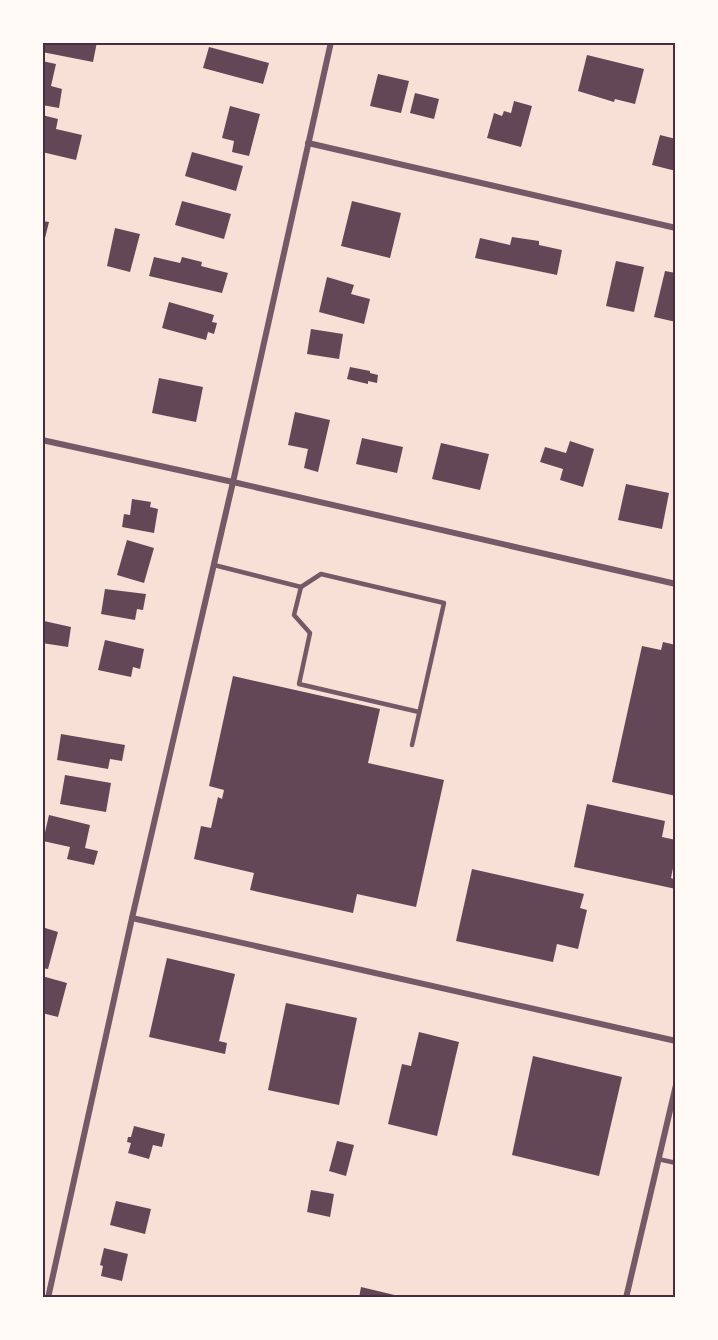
<svg xmlns="http://www.w3.org/2000/svg" width="718" height="1340" viewBox="0 0 718 1340" font-family="'Noto Sans',sans-serif">
	<style>
		.building { fill: #644757 }
		.lines { fill: none; stroke-linecap: round; stroke-linejoin: round }
		.service { stroke: #755966; stroke-width: 4.5 }
		.minor { stroke: #755966; stroke-width: 6 }
		.neatline { fill: none; stroke: #4a2c40; stroke-width: 2 }
	</style>
	<rect width="100%" height="100%" fill="#f7e1d7"/>
	<!-- building -->
	<g class="building">
		<path d="M42,42H97L93,62L42,52Z"/>
		<path d="M209,47L269,63L263,84L203,68Z"/>
		<path d="M587,55L644,69L635,104L615,99L614,102L578,91Z"/>
		<path d="M42,61L56,64L51,86L62,89L59,108L42,105Z"/>
		<path d="M378,74L409,81L401,113L370,106Z"/>
		<path d="M415,93L439,99L434,119L410,113Z"/>
		<path d="M514,101L532,106L521,147L487,138L494,113L502,116L504,111L511,113Z"/>
		<path d="M230,106L260,114L249,156L232,152L234,141L222,138Z"/>
		<path d="M42,115L58,119L56,129L82,135L76,160L42,152Z"/>
		<path d="M660,135L676,139V171L652,165Z"/>
		<path d="M192,152L243,166L236,191L185,176Z"/>
		<path d="M182,201L231,214L224,239L175,225Z"/>
		<path d="M352,201L401,213L390,258L341,246Z"/>
		<path d="M42,221L49,222L43,246H42Z"/>
		<path d="M115,228L140,234L130,272L107,266Z"/>
		<path d="M512,237L539,241V245L562,250L557,275L475,258L480,238L510,245Z"/>
		<path d="M154,257L180,263L182,257L202,262L201,266L228,273L222,293L149,276Z"/>
		<path d="M616,261L644,267L634,312L606,306Z"/>
		<path d="M665,271L676,273V322L654,317Z"/>
		<path d="M327,277L354,285L351,294L370,299L364,324L319,312Z"/>
		<path d="M169,302L214,315L212,322L217,323L214,334L208,332L206,340L162,328Z"/>
		<path d="M311,329L343,334L339,359L307,354Z"/>
		<path d="M350,367L370,371V373L378,375L377,383L368,381V384L347,379Z"/>
		<path d="M159,378L203,387L196,422L152,413Z"/>
		<path d="M295,412L330,420L318,472L304,468L308,449L288,445Z"/>
		<path d="M362,438L403,447L397,473L356,464Z"/>
		<path d="M570,441L594,449L583,487L560,480L563,469L540,462L545,447L566,453Z"/>
		<path d="M441,443L489,454L480,490L432,479Z"/>
		<path d="M626,484L669,493L662,529L618,520Z"/>
		<path d="M132,499L151,502L150,507L158,509L154,533L122,527L124,514L130,515Z"/>
		<path d="M127,540L154,548L144,583L117,575Z"/>
		<path d="M105,589L146,594L143,610L137,609L135,620L101,614Z"/>
		<path d="M44,621L71,627L68,647L42,643Z"/>
		<path d="M105,640L144,649L140,669L133,667L131,677L98,670Z"/>
		<path d="M663,642L676,645V796L612,782L642,646L661,650Z"/>
		<path d="M233,676L380,709L368,763L444,780L416,907L357,894L353,913L250,890L254,873L194,859L201,826L211,828L218,797L222,799L224,790L209,786Z"/>
		<path d="M61,734L125,745L122,761L110,759L108,769L57,760Z"/>
		<path d="M65,775L111,783L106,812L60,804Z"/>
		<path d="M587,804L665,821L662,837L676,840V853L671,878L676,880V889L574,867Z"/>
		<path d="M49,815L90,825L85,848L98,851L94,865L67,859L70,847L43,841Z"/>
		<path d="M472,869L584,894L580,908L587,910L578,949L557,944L553,962L456,941Z"/>
		<path d="M42,927L58,932L48,969L42,968Z"/>
		<path d="M167,958L235,974L219,1041L227,1043L225,1054L149,1037Z"/>
		<path d="M42,976L67,983L58,1017L42,1013Z"/>
		<path d="M286,1003L357,1018L339,1105L268,1090Z"/>
		<path d="M419,1032L459,1042L437,1136L388,1124L402,1064L411,1066Z"/>
		<path d="M533,1056L622,1077L599,1176L512,1155Z"/>
		<path d="M134,1126L165,1134L162,1147L153,1145L149,1159L128,1153L131,1143L127,1142L128,1137H131Z"/>
		<path d="M337,1141L354,1145L346,1176L329,1171Z"/>
		<path d="M311,1190L334,1194L330,1217L307,1212Z"/>
		<path d="M116,1201L151,1209L145,1234L110,1225Z"/>
		<path d="M104,1248L128,1254L122,1281L101,1276L103,1266L100,1265Z"/>
		<path d="M361,1287L403,1297V1298H359Z"/>
	</g>
	<g class="lines">
		<!-- service -->
		<g class="service">
			<path d="M214,565L301,587L321,574L444,603L412,745"/>
			<path d="M301,587L294,615L310,633L299,684L419,712"/>
			<path d="M658,1159L676,1163"/>
		</g>
		<!-- minor -->
		<g class="minor">
			<path d="M308,143L676,228"/>
			<path d="M42,440L233,482L676,584"/>
			<path d="M132,918L676,1041"/>
			<path d="M48,1298L132,918L233,482L331,42"/>
			<path d="M626,1298L676,1085"/>
		</g>
	</g>
	<!-- border -->
	<rect width="718" height="1340" fill="none" stroke="#fffaf5" stroke-width="87"/>
	<rect x="44" y="44" width="630" height="1252" class="neatline"/>
</svg>
